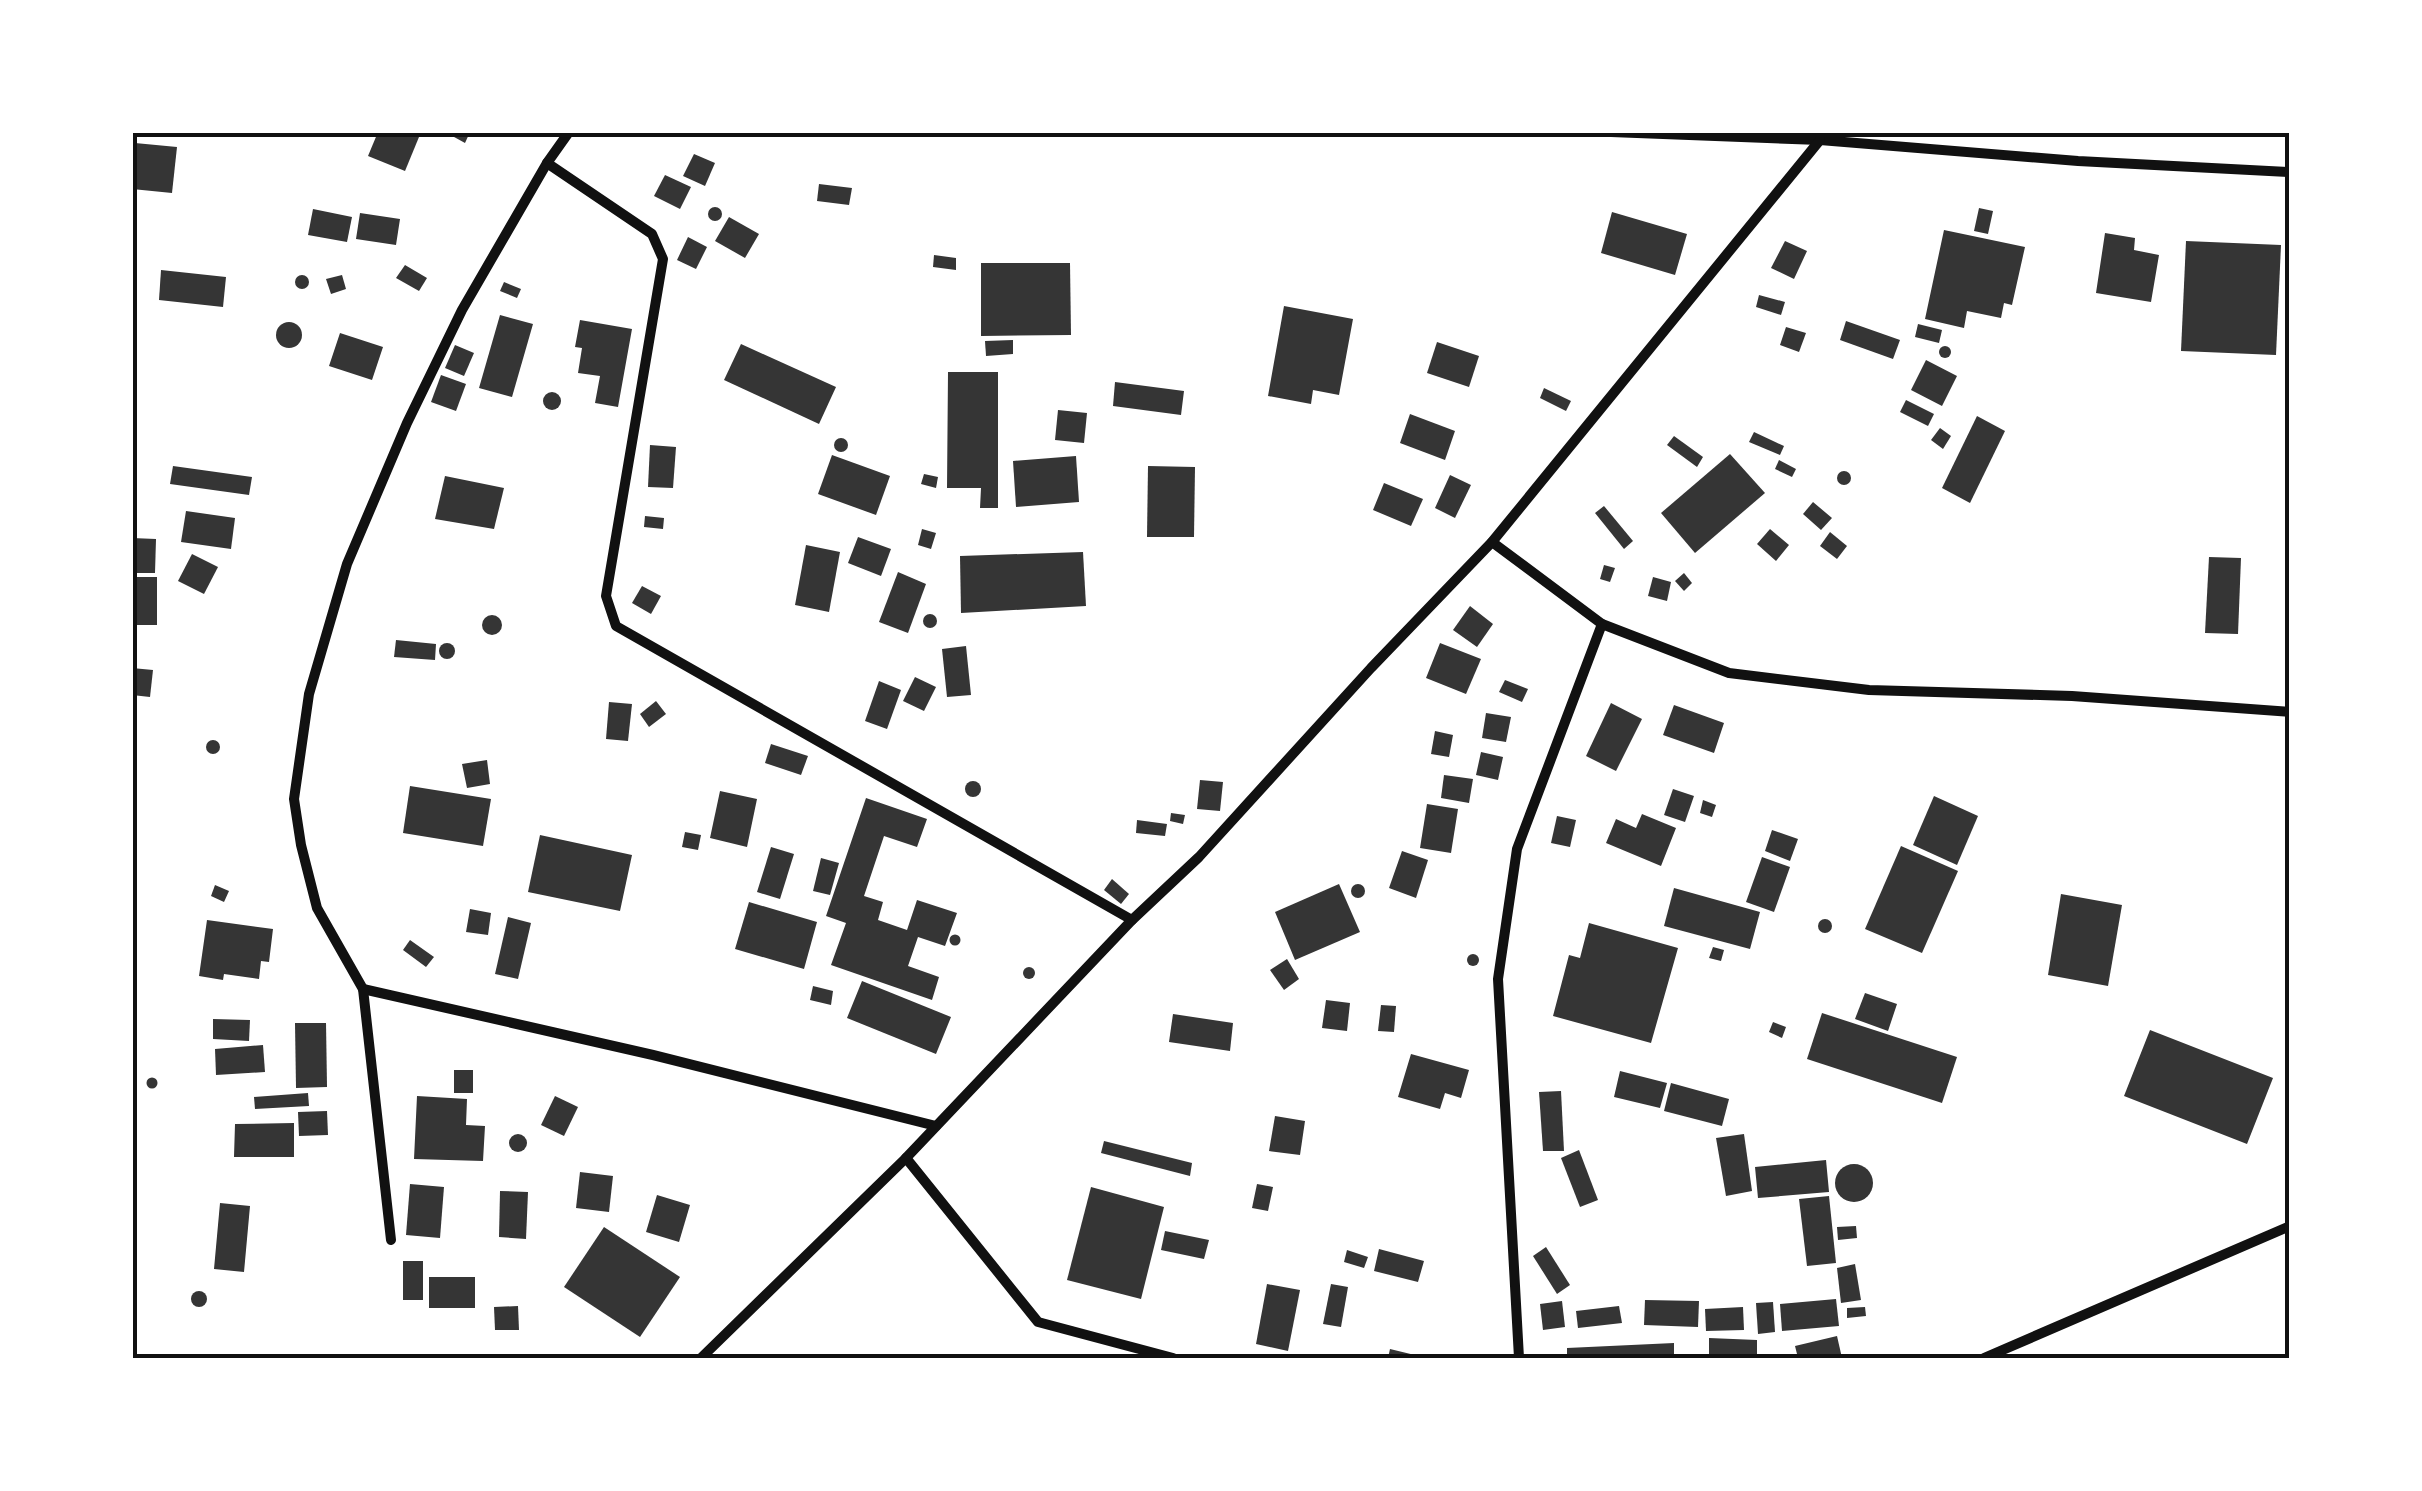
<svg xmlns="http://www.w3.org/2000/svg" width="2422" height="1491" viewBox="0 0 2422 1491" font-family="'PT Sans Narrow',sans-serif">
	<style>
		.building { fill: #353535 }
		.lines { fill: none; stroke-linecap: round; stroke-linejoin: round }
		.minor { stroke: #111; stroke-width: 10 }
		.neatline { fill: none; stroke: #111; stroke-width: 4 }
	</style>
	<rect width="100%" height="100%" fill="#fff"/>
	<!-- building -->
	<g class="building">
		<path d="M378,132H407L419,137L405,171L368,156Z"/>
		<path d="M445,132H470L465,143Z"/>
		<path d="M135,143L177,147L172,193L132,189Z"/>
		<path d="M694,154L715,163L705,186L683,176Z"/>
		<path d="M665,175L691,187L680,209L654,196Z"/>
		<path d="M819,184L852,188L849,205L817,201Z"/>
		<circle cx="715" cy="214" r="7"/>
		<path d="M1979,208L1993,211L1988,234L1974,231Z"/>
		<path d="M313,209L352,217L347,242L308,235Z"/>
		<path d="M1612,212L1687,234L1675,275L1601,253Z"/>
		<path d="M360,213L400,219L396,245L356,239Z"/>
		<path d="M729,217L759,234L745,258L715,241Z"/>
		<path d="M1944,230L2025,247L2012,305L2004,303L2001,318L1967,311L1964,328L1925,319Z"/>
		<path d="M2105,233L2135,238L2134,250L2159,255L2151,302L2096,293Z"/>
		<path d="M688,237L707,247L696,269L677,260Z"/>
		<path d="M1785,241L1807,251L1794,279L1771,268Z"/>
		<path d="M2186,241L2281,245L2276,355L2181,351Z"/>
		<path d="M934,255L956,258V270L933,267Z"/>
		<path d="M981,263H1070L1071,335L981,336Z"/>
		<path d="M405,265L427,278L419,291L396,278Z"/>
		<path d="M161,270L226,277L223,307L159,300Z"/>
		<path d="M342,275L346,289L331,294L326,279Z"/>
		<circle cx="302" cy="282" r="7"/>
		<path d="M504,282L521,289L517,298L500,291Z"/>
		<path d="M1759,295L1785,302L1781,315L1756,307Z"/>
		<path d="M1284,306L1353,319L1339,395L1313,390L1311,404L1268,396Z"/>
		<path d="M500,315L533,324L512,397L479,388Z"/>
		<path d="M580,320L632,329L618,407L595,403L600,376L578,373L582,348L575,347Z"/>
		<path d="M1846,321L1900,340L1893,359L1840,340Z"/>
		<circle cx="289" cy="335" r="13"/>
		<path d="M1918,324L1942,330L1939,343L1915,337Z"/>
		<path d="M1786,327L1806,333L1799,352L1780,345Z"/>
		<path d="M340,333L383,347L372,380L329,366Z"/>
		<path d="M1013,340V354L986,356L985,341Z"/>
		<path d="M1437,342L1479,356L1469,387L1427,373Z"/>
		<path d="M741,344L836,387L819,424L724,380Z"/>
		<path d="M455,345L474,353L464,376L445,368Z"/>
		<circle cx="1945" cy="352" r="6"/>
		<path d="M1926,360L1957,376L1942,406L1911,390Z"/>
		<path d="M948,372H998V508H980L981,488H947Z"/>
		<path d="M441,375L466,384L456,411L431,402Z"/>
		<path d="M1115,382L1184,391L1181,415L1113,406Z"/>
		<path d="M1544,388L1571,401L1566,411L1540,398Z"/>
		<circle cx="552" cy="401" r="9"/>
		<path d="M1906,400L1934,414L1928,426L1900,412Z"/>
		<path d="M1058,410L1087,413L1084,443L1055,440Z"/>
		<path d="M1410,414L1455,431L1445,460L1400,443Z"/>
		<path d="M1977,416L2005,431L1970,503L1942,488Z"/>
		<path d="M1940,428L1951,436L1943,449L1931,440Z"/>
		<path d="M1754,432L1784,446L1780,455L1749,442Z"/>
		<path d="M1674,436L1703,457L1697,467L1667,445Z"/>
		<circle cx="841" cy="445" r="7"/>
		<path d="M650,445L676,447L673,488L648,487Z"/>
		<path d="M1730,454L1765,493L1695,553L1661,513Z"/>
		<path d="M832,455L890,476L876,515L818,494Z"/>
		<path d="M1076,456L1079,502L1016,507L1013,461Z"/>
		<path d="M1779,460L1796,469L1792,477L1775,469Z"/>
		<path d="M173,466L252,477L249,495L170,484Z"/>
		<path d="M1148,466L1195,467L1194,537H1147Z"/>
		<circle cx="1844" cy="478" r="7"/>
		<path d="M924,474L938,477L936,488L921,484Z"/>
		<path d="M1450,475L1471,485L1455,518L1435,508Z"/>
		<path d="M445,476L504,488L494,529L435,519Z"/>
		<path d="M1384,483L1423,499L1411,526L1373,510Z"/>
		<path d="M1813,502L1832,518L1821,530L1803,514Z"/>
		<path d="M1604,506L1633,541L1624,549L1595,513Z"/>
		<path d="M186,511L235,518L231,549L181,542Z"/>
		<path d="M645,516L664,518L663,529L644,527Z"/>
		<path d="M922,529L936,533L931,549L918,545Z"/>
		<path d="M1770,529L1789,545L1776,561L1757,544Z"/>
		<path d="M1830,532L1847,546L1837,559L1820,546Z"/>
		<path d="M858,537L891,549L881,576L848,563Z"/>
		<path d="M132,538L156,539L155,573H132Z"/>
		<path d="M806,545L840,552L829,612L795,605Z"/>
		<path d="M1083,552L1086,606L961,613L960,556Z"/>
		<path d="M192,554L218,567L204,594L178,581Z"/>
		<path d="M2209,557L2241,558L2238,634L2205,633Z"/>
		<path d="M1604,565L1615,568L1610,582L1600,579Z"/>
		<path d="M898,572L926,584L908,633L879,622Z"/>
		<path d="M1684,573L1692,583L1684,591L1675,581Z"/>
		<rect x="132" y="577" width="25" height="48"/>
		<path d="M1653,577L1671,582L1667,601L1648,596Z"/>
		<path d="M642,586L661,596L651,614L632,603Z"/>
		<path d="M1470,606L1493,624L1477,647L1453,630Z"/>
		<circle cx="930" cy="621" r="7"/>
		<circle cx="492" cy="625" r="10"/>
		<path d="M396,640L436,644L435,660L394,657Z"/>
		<path d="M1440,643L1481,659L1466,694L1426,678Z"/>
		<circle cx="447" cy="651" r="8"/>
		<path d="M966,646L971,695L947,697L942,649Z"/>
		<path d="M132,668L153,670L150,697L132,695Z"/>
		<path d="M915,677L936,687L924,711L903,701Z"/>
		<path d="M1505,680L1528,689L1522,702L1499,692Z"/>
		<path d="M879,681L901,690L887,729L865,721Z"/>
		<path d="M656,701L666,714L649,727L640,714Z"/>
		<path d="M609,702L632,704L628,741L606,739Z"/>
		<path d="M1611,703L1642,719L1616,771L1586,756Z"/>
		<path d="M1674,705L1724,723L1714,753L1663,735Z"/>
		<path d="M1486,713L1511,717L1506,742L1482,738Z"/>
		<path d="M1435,731L1453,735L1449,757L1431,754Z"/>
		<circle cx="213" cy="747" r="7"/>
		<path d="M771,744L808,756L801,775L765,763Z"/>
		<path d="M1481,752L1503,757L1498,780L1476,775Z"/>
		<path d="M487,760L490,784L467,788L462,764Z"/>
		<path d="M1444,775L1473,779L1469,803L1441,798Z"/>
		<path d="M1200,780L1223,782L1220,811L1197,809Z"/>
		<circle cx="973" cy="789" r="8"/>
		<path d="M410,786L491,799L483,846L403,833Z"/>
		<path d="M1673,789L1694,796L1685,822L1664,815Z"/>
		<path d="M720,791L757,799L747,847L710,838Z"/>
		<path d="M1934,796L1978,816L1957,865L1913,845Z"/>
		<path d="M866,798L927,819L917,847L884,836L864,896L883,902L878,920L907,930L917,900L957,913L945,946L918,937L908,966L939,977L932,1000L831,965L846,923L826,916Z"/>
		<path d="M1703,800L1716,805L1712,817L1700,813Z"/>
		<path d="M1427,804L1458,809L1451,853L1420,848Z"/>
		<path d="M1171,813L1185,815L1183,824L1170,821Z"/>
		<path d="M1642,814L1676,828L1661,866L1606,843L1616,819L1636,828Z"/>
		<path d="M1557,816L1576,820L1570,847L1551,843Z"/>
		<path d="M1137,820L1167,824L1165,836L1136,833Z"/>
		<path d="M1772,830L1798,839L1790,861L1765,851Z"/>
		<path d="M685,832L701,835L698,850L682,847Z"/>
		<path d="M540,835L632,855L620,911L528,892Z"/>
		<path d="M1901,846L1958,871L1922,953L1865,929Z"/>
		<path d="M771,847L794,854L780,899L757,892Z"/>
		<path d="M1402,851L1428,860L1416,898L1389,888Z"/>
		<path d="M1762,857L1790,867L1774,912L1746,902Z"/>
		<path d="M821,858L839,863L830,895L813,891Z"/>
		<path d="M1112,879L1129,894L1121,904L1104,890Z"/>
		<path d="M1339,884L1360,932L1295,960L1275,912Z"/>
		<circle cx="1358" cy="891" r="7"/>
		<path d="M215,885L229,891L224,902L211,896Z"/>
		<path d="M1674,888L1760,912L1750,949L1664,926Z"/>
		<path d="M2061,894L2122,905L2108,986L2048,975Z"/>
		<path d="M749,902L817,922L804,969L735,949Z"/>
		<path d="M470,909L491,913L488,935L466,932Z"/>
		<path d="M508,917L531,923L518,979L495,974Z"/>
		<circle cx="1825" cy="926" r="7"/>
		<path d="M207,920L273,929L269,962L261,961L259,979L224,974L223,980L199,976Z"/>
		<path d="M1589,923L1678,948L1651,1043L1553,1016L1569,955L1580,958Z"/>
		<circle cx="955" cy="940" r="5.5"/>
		<path d="M410,940L434,957L426,967L403,950Z"/>
		<path d="M1713,947L1724,950L1721,961L1709,958Z"/>
		<circle cx="1473" cy="960" r="6"/>
		<path d="M1287,959L1299,979L1284,990L1270,970Z"/>
		<circle cx="1029" cy="973" r="6"/>
		<path d="M862,981L951,1017L936,1054L847,1018Z"/>
		<path d="M813,986L833,991L831,1005L810,1000Z"/>
		<path d="M1865,993L1897,1004L1888,1031L1855,1019Z"/>
		<path d="M1326,1000L1350,1003L1347,1031L1322,1028Z"/>
		<path d="M1381,1005L1396,1006L1394,1032L1378,1031Z"/>
		<path d="M1822,1013L1957,1057L1942,1103L1807,1059Z"/>
		<path d="M1173,1014L1233,1023L1230,1051L1169,1042Z"/>
		<path d="M213,1019L250,1020L249,1041L213,1039Z"/>
		<path d="M1773,1022L1786,1027L1782,1038L1769,1032Z"/>
		<path d="M295,1023H326L327,1087L296,1088Z"/>
		<path d="M2150,1030L2273,1078L2247,1144L2124,1096Z"/>
		<path d="M263,1045L265,1072L216,1075L215,1049Z"/>
		<path d="M1411,1054L1469,1070L1461,1098L1445,1093L1440,1109L1398,1097Z"/>
		<rect x="454" y="1070" width="19" height="23"/>
		<path d="M1620,1071L1667,1083L1660,1108L1614,1097Z"/>
		<circle cx="152" cy="1083" r="5.5"/>
		<path d="M1671,1083L1729,1099L1722,1126L1664,1111Z"/>
		<path d="M1561,1091L1564,1151H1543L1539,1092Z"/>
		<path d="M308,1093L309,1106L255,1109L254,1097Z"/>
		<path d="M417,1096L467,1099L466,1125L485,1126L483,1161L414,1159Z"/>
		<path d="M555,1096L578,1107L564,1136L541,1125Z"/>
		<path d="M327,1111L328,1135L299,1136L298,1112Z"/>
		<path d="M1275,1116L1305,1121L1300,1155L1269,1151Z"/>
		<path d="M294,1123V1157H234L235,1124Z"/>
		<path d="M1744,1134L1752,1191L1726,1196L1716,1138Z"/>
		<circle cx="518" cy="1143" r="9"/>
		<path d="M1104,1141L1192,1163L1190,1176L1101,1153Z"/>
		<path d="M1579,1150L1598,1200L1580,1207L1561,1158Z"/>
		<path d="M1826,1160L1829,1192L1758,1198L1755,1167Z"/>
		<circle cx="1854" cy="1183" r="19"/>
		<path d="M580,1172L613,1176L609,1212L576,1208Z"/>
		<path d="M410,1184L444,1187L440,1238L406,1235Z"/>
		<path d="M1257,1184L1273,1187L1268,1211L1252,1208Z"/>
		<path d="M1091,1187L1164,1207L1141,1299L1067,1280Z"/>
		<path d="M500,1191L528,1192L526,1239L499,1237Z"/>
		<path d="M657,1195L690,1205L679,1242L646,1232Z"/>
		<path d="M1829,1196L1836,1263L1807,1266L1799,1199Z"/>
		<path d="M220,1203L250,1206L244,1272L214,1269Z"/>
		<path d="M1856,1226L1857,1238L1838,1240L1837,1227Z"/>
		<path d="M604,1227L680,1277L640,1337L564,1287Z"/>
		<path d="M1165,1231L1209,1240L1204,1259L1161,1250Z"/>
		<path d="M1546,1247L1570,1285L1557,1294L1533,1256Z"/>
		<path d="M1379,1249L1424,1261L1418,1282L1374,1271Z"/>
		<path d="M1347,1250L1368,1257L1364,1268L1344,1262Z"/>
		<rect x="403" y="1261" width="20" height="39"/>
		<path d="M1855,1264L1861,1300L1841,1303L1837,1268Z"/>
		<rect x="429" y="1277" width="46" height="31"/>
		<path d="M1267,1284L1300,1290L1288,1351L1256,1344Z"/>
		<path d="M1331,1284L1348,1287L1341,1327L1323,1324Z"/>
		<circle cx="199" cy="1299" r="8"/>
		<path d="M1836,1299L1839,1326L1782,1331L1780,1304Z"/>
		<path d="M1645,1300L1699,1301L1698,1327L1644,1325Z"/>
		<path d="M1562,1301L1565,1327L1543,1330L1540,1304Z"/>
		<path d="M1773,1302L1775,1332L1758,1334L1756,1303Z"/>
		<path d="M518,1306L519,1330H495L494,1307Z"/>
		<path d="M1619,1306L1622,1323L1578,1328L1576,1311Z"/>
		<path d="M1743,1307L1744,1330L1706,1331L1705,1309Z"/>
		<path d="M1865,1307L1866,1316L1847,1318V1308Z"/>
		<path d="M1837,1336L1842,1358H1798L1795,1346Z"/>
		<path d="M1709,1338L1757,1340V1358H1709Z"/>
		<path d="M1674,1343V1358H1567V1348Z"/>
		<path d="M1390,1349L1423,1357V1358H1388Z"/>
	</g>
	<g class="lines">
		<!-- minor -->
		<g class="minor">
			<path d="M1611,132L1820,140L2078,161L2290,172"/>
			<path d="M547,163L652,234L663,259L606,596L616,626L1132,920"/>
			<path d="M1492,542L1602,624L1729,673L1869,690L2072,696L2290,712"/>
			<path d="M363,989L653,1055L936,1126"/>
			<path d="M906,1158L1038,1322L1173,1358"/>
			<path d="M391,1240L363,989L317,908L301,845L294,799L309,694L347,564L407,423L462,310L547,163L569,132"/>
			<path d="M701,1358L906,1158L1132,920L1199,857L1371,668L1492,542L1820,140"/>
			<path d="M1519,1358L1498,979L1517,849L1602,624"/>
			<path d="M1984,1358L2290,1226"/>
		</g>
	</g>
	<!-- border -->
	<rect width="2422" height="1491" fill="none" stroke="#ffffff" stroke-width="270"/>
	<rect x="135" y="135" width="2152" height="1221" class="neatline"/>
</svg>
